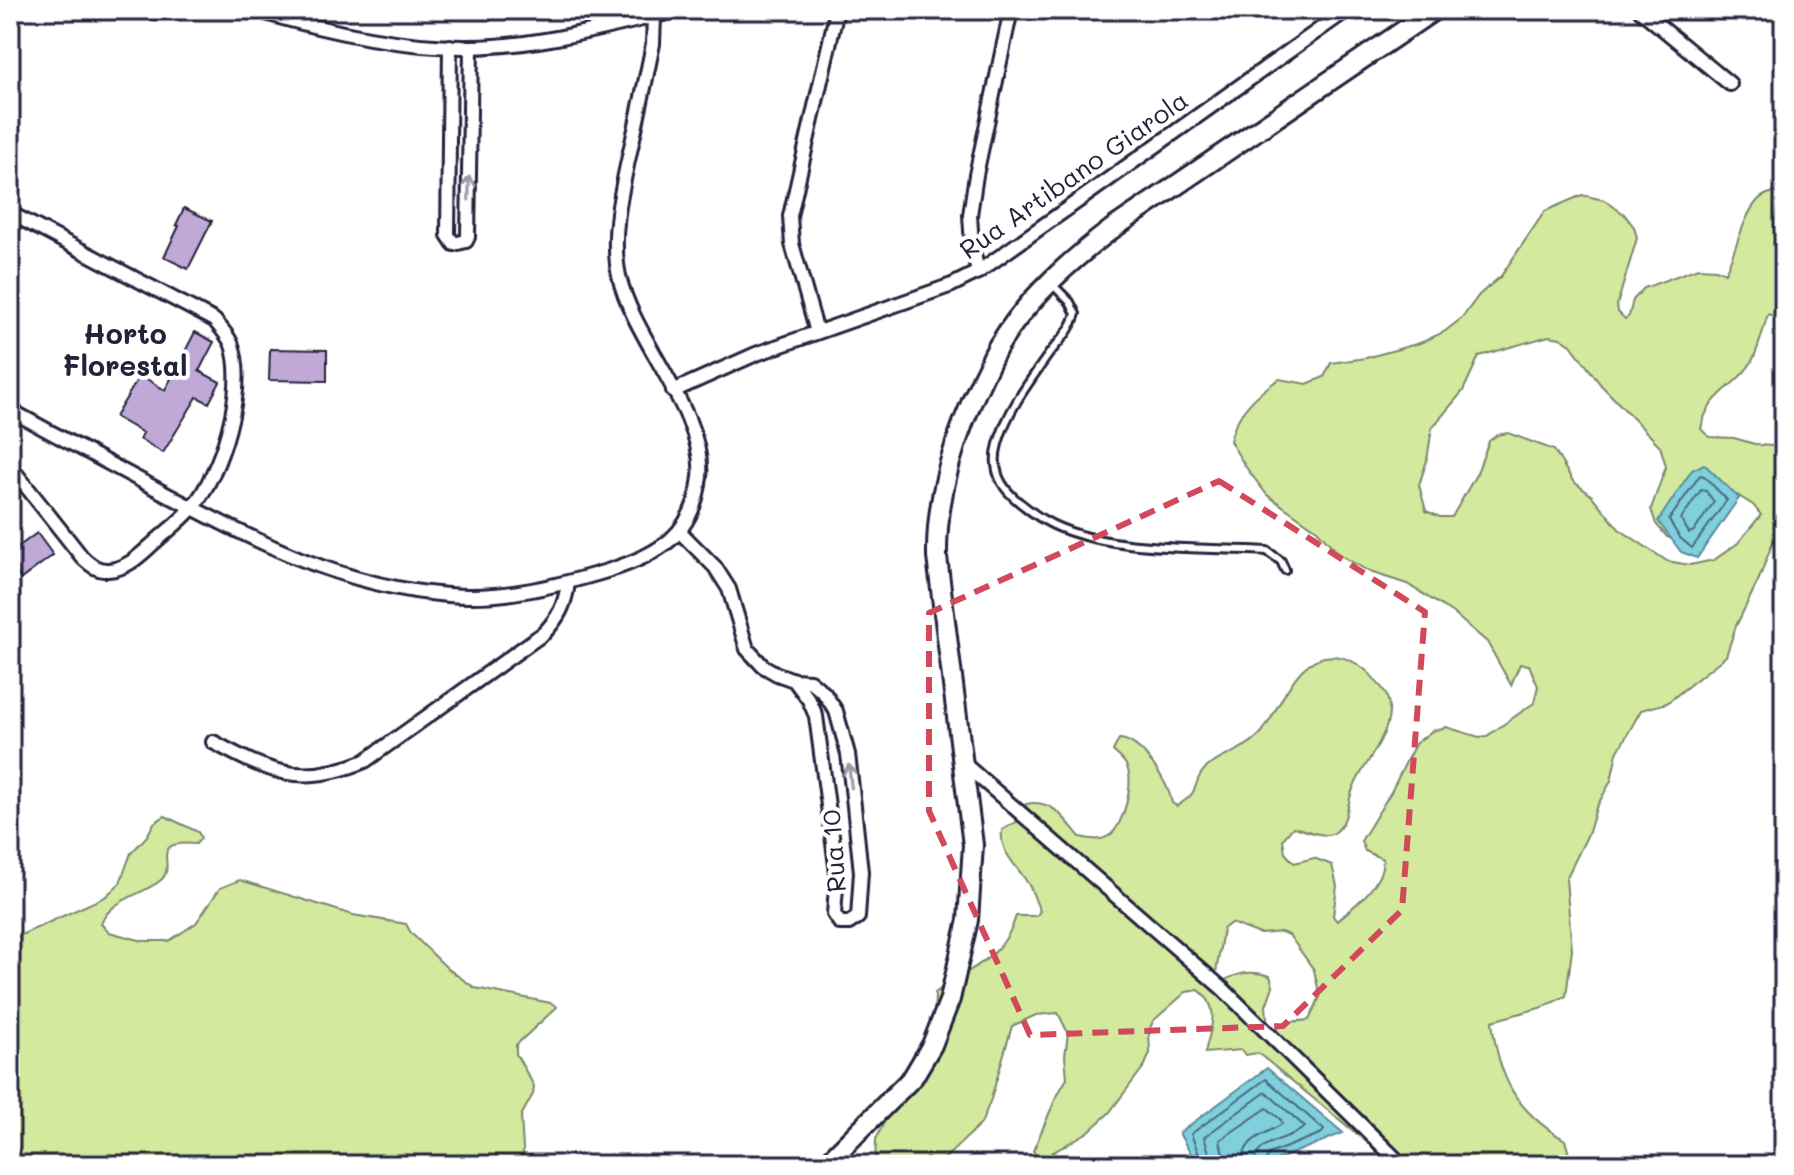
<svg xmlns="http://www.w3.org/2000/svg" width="1794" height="1175" viewBox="0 0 1794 1175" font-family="Mali,sans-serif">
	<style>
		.green { fill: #d2e99e; stroke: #7a866c; stroke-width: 2; fill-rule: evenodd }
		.water { fill: #80cfdd; stroke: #5a8a9c; stroke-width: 2 }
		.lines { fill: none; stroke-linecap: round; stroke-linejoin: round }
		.shore { stroke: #48677c; stroke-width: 2 }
		.building { fill: #c0a9d7; stroke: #22223b; stroke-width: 2 }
		.lane-casing { stroke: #22223b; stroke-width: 12 }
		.street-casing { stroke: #22223b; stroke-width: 18 }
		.secondary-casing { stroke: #22223b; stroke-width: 24 }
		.lane { stroke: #fff; stroke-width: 6 }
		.street { stroke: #fff; stroke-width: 12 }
		.secondary { stroke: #fff; stroke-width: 18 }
		.oneway { stroke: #9c9ca7 }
		.marked { fill: none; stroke: #d1495b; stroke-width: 6; stroke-dasharray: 16 10; stroke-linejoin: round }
		.labels { text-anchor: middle; stroke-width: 8; stroke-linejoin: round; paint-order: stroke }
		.street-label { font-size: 26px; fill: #22223b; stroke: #fff }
		.neighbourhood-label { font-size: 28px; font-weight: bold; fill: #22223b; stroke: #fff }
	</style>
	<rect width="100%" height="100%" fill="#fff"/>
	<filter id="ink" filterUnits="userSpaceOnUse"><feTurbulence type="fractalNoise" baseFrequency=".0125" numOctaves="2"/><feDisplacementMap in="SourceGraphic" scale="16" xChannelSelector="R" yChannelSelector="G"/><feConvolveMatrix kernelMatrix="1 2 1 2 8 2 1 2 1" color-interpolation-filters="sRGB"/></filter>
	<g filter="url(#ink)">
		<!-- green -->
		<g class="green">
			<path d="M1784,190V329L1774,316L1768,314C1763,329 1759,349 1751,363C1737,387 1707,394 1701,429L1709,437L1734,438L1758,445L1772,446L1784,441V530L1772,544L1759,579L1736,626L1726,656L1667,703L1641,710L1617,753L1611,781L1596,808L1589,832L1566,879L1572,950L1566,996L1543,1007L1492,1021C1498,1077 1516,1112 1565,1140L1572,1165H1386L1374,1148L1258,1053L1245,1055L1241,1050L1205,1053C1210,1028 1222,1009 1199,990L1186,992L1153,1021L1149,1031L1150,1053L1145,1065L1109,1113L1088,1132L1052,1153L1065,1165H1043L1033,1151L1055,1100L1067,1078L1065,1056L1068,1033L1058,1013L1036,1015L1012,1026L991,1099L981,1124L941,1162L935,1165H875L876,1139L934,1020L935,993C969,967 1003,961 1016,916H1036L1040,911C1036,903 1034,895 1030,887C1020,867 999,855 1002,830L1020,820L1026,804C1052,798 1065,819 1080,837C1091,839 1100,842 1110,835C1124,825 1135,781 1126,765C1124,760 1117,755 1113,751L1119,739C1142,740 1168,782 1172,803L1177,806C1181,803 1188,799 1191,795C1198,786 1196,776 1206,768C1223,754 1247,750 1262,732C1283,705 1297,649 1340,657C1353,660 1367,669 1375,680C1378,684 1384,689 1386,694C1400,727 1364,761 1353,789C1347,802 1348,825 1334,833C1325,839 1303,829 1293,827L1283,839L1285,853L1294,863L1314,858L1332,865L1337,886L1333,916L1337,921C1357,903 1382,887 1383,859L1365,851L1361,841L1391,792L1415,744L1432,731L1446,727L1479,737L1487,736L1534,703L1538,686L1529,665L1520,664L1511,685L1487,642L1453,613L1407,584L1370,572L1340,555L1317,530L1267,495L1245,466L1230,441C1236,413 1256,394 1279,379L1307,384L1324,377L1331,363L1366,358L1420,343L1444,332L1462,318L1479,295L1501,276L1545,211L1582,195L1604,200L1624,214L1634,227L1637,238L1617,305L1618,312L1625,319L1629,316L1633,300L1644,288L1698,268L1716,269L1725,273C1736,253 1745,204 1765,195C1771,192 1778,191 1784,190ZM1549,336L1560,338L1571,345L1601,385L1660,446L1666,466L1651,509L1656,524L1667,537L1675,540L1685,536L1737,495L1753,505L1761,515L1738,543L1714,560L1690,565L1667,561L1619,529L1592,496L1573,481L1554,450L1508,433L1497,435L1489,441L1477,473L1452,517H1440L1426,511L1419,485L1427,460L1432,428L1463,391L1479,356ZM1231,923L1260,934L1281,932L1289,935L1314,970L1320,997L1309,1020L1289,1022L1271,1031L1268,1028L1266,1006L1273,986L1270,976C1248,969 1234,974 1214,986L1223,929Z"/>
			<path d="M165,816L198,832L201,838L196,844C146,840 178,865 161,880C143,895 110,899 101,924L109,932L143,941H169L196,923L220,888L240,880L353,915L406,924L411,933L447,968L475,988L551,1003L557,1007L516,1045V1054L534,1086L533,1094L521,1116L524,1165H351L347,1162L337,1165H167L163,1163L14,1165L10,1158V940L105,897L120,883L131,853L147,836L154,823Z"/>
		</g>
		<!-- water -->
		<g class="water">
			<path d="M1704,464L1739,498L1697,558L1681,552L1658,521L1692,470Z"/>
			<path d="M1267,1068L1343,1133L1264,1165H1197L1179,1133Z"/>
		</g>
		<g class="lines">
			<!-- shore -->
			<g class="shore">
				<path d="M1700,475L1704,476L1727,500L1692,548L1679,537L1669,520Z"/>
				<path d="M1701,490L1706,491L1714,502L1694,531L1689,533L1681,519Z"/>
				<path d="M1203,1165L1191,1134L1266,1079L1324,1130L1322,1133L1269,1154L1264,1165"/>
				<path d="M1213,1165L1204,1137L1266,1092L1305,1127C1289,1141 1256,1138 1254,1165"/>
				<path d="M1225,1165L1220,1140L1267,1108L1281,1120L1282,1124C1263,1136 1243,1138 1242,1165"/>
			</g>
		</g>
		<!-- building -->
		<g class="building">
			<path d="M184,208L212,221L188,269L164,257L179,226L176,225Z"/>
			<path d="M195,332L214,342L199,371L220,382L209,403L197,397L163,453L140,439L143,433L115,417L140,375L165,390Z"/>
			<path d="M270,349L327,350V381L269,380Z"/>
			<path d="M37,533L53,555L21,579L10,564V553Z"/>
		</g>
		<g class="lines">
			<defs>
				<path id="lane" d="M1052,284L1070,302L1076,314C1071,331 1059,341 1049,354C1029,382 1007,411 998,444C991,469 1000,487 1019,502C1027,508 1035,515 1044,520C1100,553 1202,547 1267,551L1281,561L1285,570"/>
				<g id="street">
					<path d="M147,10L153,12L174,10"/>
					<path d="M255,10C321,30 401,48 470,47C542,46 611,26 680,10"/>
					<path d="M968,10H980"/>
					<path d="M1640,10L1730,84"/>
					<path d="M450,46L448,235L454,244L466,241L468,237L471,47"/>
					<path d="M10,213L214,320C221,328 228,335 232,345C247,390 221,473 192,508C181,521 167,531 155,542C141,554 128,569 108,570C97,571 89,564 82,557L10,466"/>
					<path d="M978,272L972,245L970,215L976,175L1011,10"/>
					<path d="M817,332L792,244L790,216L837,10"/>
					<path d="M673,391L756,354L952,285L978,272L1347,10"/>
					<path d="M10,410C61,438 112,465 164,493C254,541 344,587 448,595C501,600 557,586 607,571C658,555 694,535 700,477C706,415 633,339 619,276C610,234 622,189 631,147C639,113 646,78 653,44L654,16"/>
					<path d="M680,532L715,567L729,589L747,649L763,666L777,674L794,680L810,681L824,693L836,711L848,754L854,806L861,872L858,917L849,923H840L834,914L837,873L816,716L809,700L794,680"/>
					<path d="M213,742C270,773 302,787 365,761L544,633C559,617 565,605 568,583"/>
					<path d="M963,763L1223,989L1402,1165"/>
				</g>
				<path id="secondary" d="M825,1165L913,1077L932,1045L950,999L968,920L973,845L937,557C936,493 956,433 984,375C990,364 994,352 1001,342C1029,297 1070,261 1112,229L1434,10"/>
			</defs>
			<!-- lane casing -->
			<use href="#lane" class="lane-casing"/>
			<!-- street casing -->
			<use href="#street" class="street-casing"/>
			<!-- secondary casing -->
			<use href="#secondary" class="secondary-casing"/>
			<!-- lane -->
			<use href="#lane" class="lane"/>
			<!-- street -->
			<use href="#street" class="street"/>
			<!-- secondary -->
			<use href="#secondary" class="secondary"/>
		</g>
		<!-- one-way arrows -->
		<defs><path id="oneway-shaft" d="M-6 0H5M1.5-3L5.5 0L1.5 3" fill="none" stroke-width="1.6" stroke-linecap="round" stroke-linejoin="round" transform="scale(2)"/></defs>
		<g class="oneway">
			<use href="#oneway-shaft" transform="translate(469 188) rotate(-89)"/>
			<use href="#oneway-shaft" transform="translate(850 776) rotate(-97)"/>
		</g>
	</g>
	<!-- marked area -->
	<path class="marked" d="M1219,481L1425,612L1402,910L1283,1026L1030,1035L929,811V613Z"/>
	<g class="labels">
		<!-- street labels -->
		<g class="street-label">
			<text transform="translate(1074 175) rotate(-35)" y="9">Rua Artibano Giarola</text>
			<text transform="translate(834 851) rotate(-94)" y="9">Rua 10</text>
		</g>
		<!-- neighbourhood labels -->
		<g class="neighbourhood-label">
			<text x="125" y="344">Horto<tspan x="125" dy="32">Florestal</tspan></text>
		</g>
	</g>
	<!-- margin -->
	<rect width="1794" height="1175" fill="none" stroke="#fff" stroke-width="40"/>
	<rect x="20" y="20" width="1754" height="1135" fill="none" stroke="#22223b" stroke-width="3" filter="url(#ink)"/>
</svg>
